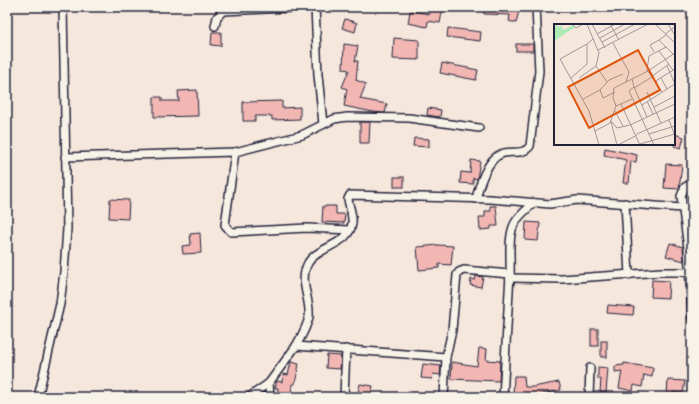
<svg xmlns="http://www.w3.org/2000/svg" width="699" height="404" viewBox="0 0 699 404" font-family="'Playpen Sans',sans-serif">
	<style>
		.building { fill: #f2b7b3; stroke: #22223b }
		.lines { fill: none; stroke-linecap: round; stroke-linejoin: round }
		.street-casing { stroke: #22223b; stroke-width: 10 }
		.street { stroke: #f7f3e8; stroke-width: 7 }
		.inset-road { fill: none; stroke: #a1989c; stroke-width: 1 }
		.view { fill: #de560e; fill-opacity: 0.15; stroke: #de560e; stroke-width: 2 }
		.inset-edge { fill: none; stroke: #22223b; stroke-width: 2 }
	</style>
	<rect width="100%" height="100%" fill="#f6e7dd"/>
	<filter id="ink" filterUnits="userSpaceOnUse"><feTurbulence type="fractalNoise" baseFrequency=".025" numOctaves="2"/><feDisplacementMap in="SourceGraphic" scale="8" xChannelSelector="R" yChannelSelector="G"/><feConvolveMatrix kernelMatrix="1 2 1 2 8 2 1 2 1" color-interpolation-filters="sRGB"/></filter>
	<g filter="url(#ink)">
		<!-- building -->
		<g class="building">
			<path d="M432,7L443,8L440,23L428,21L427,27L408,23L410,11L430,14Z"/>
			<path d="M484,7H520L516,23L509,21L510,15L484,14Z"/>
			<path d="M345,19L357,23L355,32L342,28Z"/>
			<path d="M448,28L481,32L480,41L447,37Z"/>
			<path d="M212,32H221V46L211,45Z"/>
			<path d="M394,38L419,40V60L393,59Z"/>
			<path d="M344,44L358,46L355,61H358L356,80L366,84L360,99L387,104L385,113L373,112L344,106L347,89L342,87L349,70L343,69Z"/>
			<rect x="516" y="44" width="17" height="7"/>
			<path d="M442,63L478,70L476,80L440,73Z"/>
			<path d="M197,90L198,116L154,117V97H162V101H179L178,91Z"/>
			<path d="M282,101V108L300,107V119L272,120V116H255V121H243V102Z"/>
			<path d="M428,108L441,110L440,117L427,115Z"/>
			<path d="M360,122H370L369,143H360Z"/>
			<path d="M674,134L684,137L681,148L674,146Z"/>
			<path d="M414,138L429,139V147L413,146Z"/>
			<path d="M605,148L637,155L636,162L631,161L629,183H623L626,160L604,155Z"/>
			<path d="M471,160L480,161L477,179L473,178V184L460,183L461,172L470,173Z"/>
			<path d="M666,164L682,165L679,189L664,188Z"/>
			<rect x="394" y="177" width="10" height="10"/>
			<path d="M110,199L129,200L128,219L109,218Z"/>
			<path d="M323,206H336V214H345L344,223L322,222Z"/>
			<path d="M490,206H496L498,226H491V229L480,230L479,217H485V211H491Z"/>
			<path d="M526,222L540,223L538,241L525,240Z"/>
			<path d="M200,233L201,253L183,254L182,246L191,245L190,234Z"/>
			<path d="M670,243L683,247L684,261L666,256Z"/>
			<path d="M438,245L453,246L451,265L439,264V268L419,270L417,247Z"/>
			<path d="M476,276L483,277L481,287L470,285L471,279L475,280Z"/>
			<path d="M652,280L669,281L668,298L651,297Z"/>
			<path d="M608,305L634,307L633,315L607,313Z"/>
			<rect x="591" y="329" width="7" height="17"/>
			<rect x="601" y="341" width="6" height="16"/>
			<path d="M479,348L487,349L486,360L500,361L499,381L451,379L452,362L477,366Z"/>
			<path d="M327,355L341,356L340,369L326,368Z"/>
			<path d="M291,362L299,364L295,384H292L291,397H278V388H275L277,381L282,382L283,374L288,375Z"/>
			<path d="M624,363L653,368L652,377L644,375L642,387L634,385L633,391L619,388L622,371L615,372V366L624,365Z"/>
			<path d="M423,364L441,366L440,375L433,374L432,379L421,378Z"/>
			<path d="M598,367L608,368L606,393L600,392L601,379H598Z"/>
			<path d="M514,376H524L525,387H533L559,382L561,390L538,395V397H513Z"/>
			<path d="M668,380L685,381L683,393L673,392V394H667Z"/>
			<path d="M360,384L373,386L371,394L358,392Z"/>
		</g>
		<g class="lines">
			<defs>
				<g id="street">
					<path d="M315,7L318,75L323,124"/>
					<path d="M215,26L217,17L223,11L315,7"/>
					<path d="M235,152L225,225L231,232L307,228L350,230"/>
					<path d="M65,157L235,152L302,135L334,119L347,117L409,118L479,128"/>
					<path d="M692,183L685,187L681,196L688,248L692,318"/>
					<path d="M476,199C479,186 487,159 501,154C511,150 523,156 530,146L539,71L536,7"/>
					<path d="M625,203L629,275"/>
					<path d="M510,278L562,279L661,272H690"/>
					<path d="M296,346C301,337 307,327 309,317C311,298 298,282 308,263C318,246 350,245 352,223C353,214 349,207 348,199L350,195L490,199L550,204L577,200L682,208L692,207"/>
					<path d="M269,383L270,397"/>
					<path d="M38,397L60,304L64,272L67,229L63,7"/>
					<path d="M249,397L269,383L296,346L446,357"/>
					<path d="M344,397L346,349"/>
					<path d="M444,397L446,357L452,330L457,275L459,272L464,270L510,274C511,258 507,234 516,221C521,214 528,208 534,203"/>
					<path d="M503,397L510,274"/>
					<path d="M589,397L590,368"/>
				</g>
			</defs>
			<!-- street casing -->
			<use href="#street" class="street-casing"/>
			<!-- street -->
			<use href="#street" class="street"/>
		</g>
	</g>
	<!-- overview -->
	<g transform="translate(554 24)">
		<rect width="121" height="121" fill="#f6e7dd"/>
		<path d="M0,0L5,3L11,0L7,3L10,6L19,1L21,3L0,17Z" fill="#abecb5"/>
		<path class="inset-road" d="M18,0L22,4L29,0M33,0L45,29L42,42L53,58M38,0L51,24M56,0L65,16M101,0L121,19M114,0L121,11M43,10L61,0M111,10L121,3M112,11L105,16L121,32M46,14L71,0M48,18L81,0M59,19L75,48L72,58M33,20L6,35L35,87L45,121M44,26L94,0M105,27L119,46M100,28L96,21L105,16M113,42L121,60M97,53L115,40M17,54L33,40V20L39,15M25,54L42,42M107,54L113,65M78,55L80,63L75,67L100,121M102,60L103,56L121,45M80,63L93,93M80,64L98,53M46,66L49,74L61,68M93,68L107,99M108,68L93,46L95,32L112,23M29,75L46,66L55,56L69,50M93,77L99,90M67,80L86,121M88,81L121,60M62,82L59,74L60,64L94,47L121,29M100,83L121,72M61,87L69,102M115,96L121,112M57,97L63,104L76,101L121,80M57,98L63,121M41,107L56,99L62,82L78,75M83,110L121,93M95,110L121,102M86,120L121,110M64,121L83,111"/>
		<path class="view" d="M84,26L106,66L35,104L14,63Z"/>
		<rect width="121" height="121" class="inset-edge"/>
	</g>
	<!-- margin -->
	<rect width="699" height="404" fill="none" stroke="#f7f3e8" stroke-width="24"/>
	<rect x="12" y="12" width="675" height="380" fill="none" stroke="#22223b" stroke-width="1.5" filter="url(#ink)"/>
</svg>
